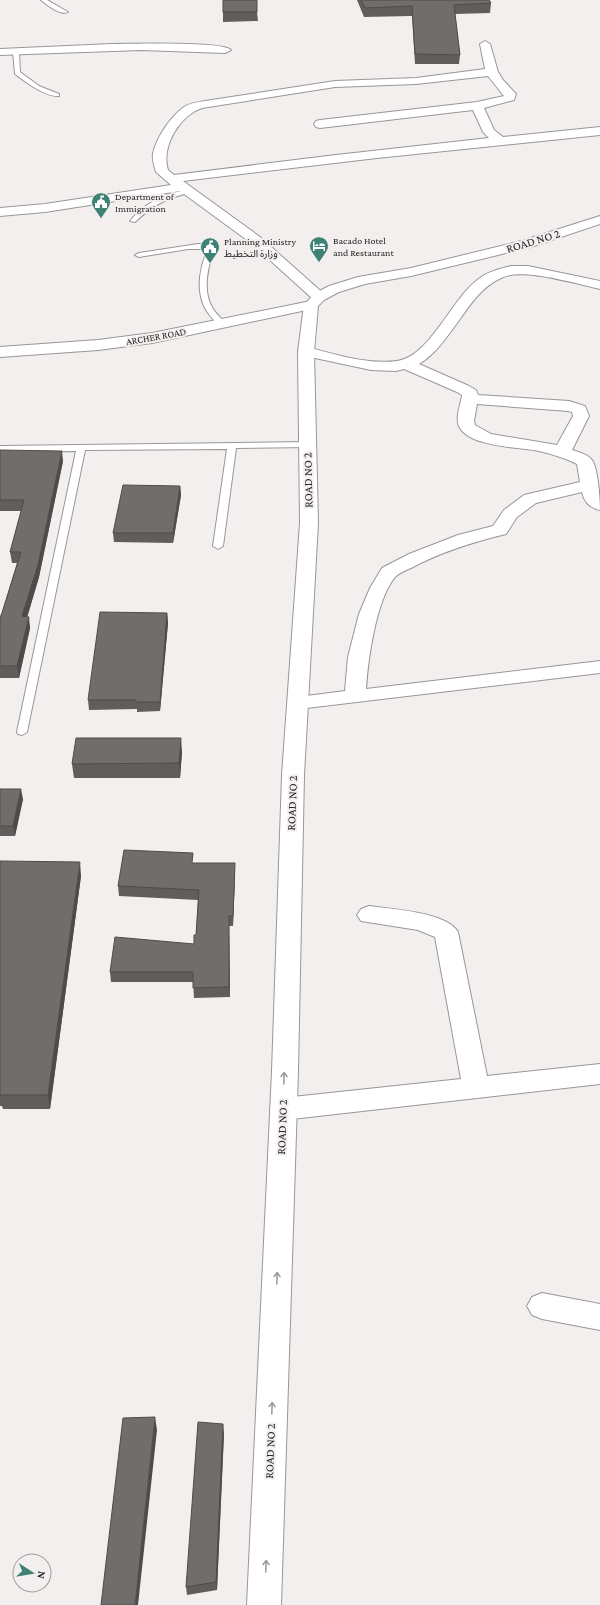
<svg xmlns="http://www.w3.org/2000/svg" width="600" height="1605" viewBox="0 0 600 1605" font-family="'Crimson Pro','Noto Sans Arabic',serif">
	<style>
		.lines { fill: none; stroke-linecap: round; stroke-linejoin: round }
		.service-casing { stroke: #9a9695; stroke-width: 2 }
		.minor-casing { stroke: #9a9695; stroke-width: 2 }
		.secondary-casing { stroke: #9a9695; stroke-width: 2 }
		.primary-casing { stroke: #9a9695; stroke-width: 2 }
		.service { fill: #fff; fill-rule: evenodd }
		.minor { fill: #fff; fill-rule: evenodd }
		.secondary { fill: #fff; fill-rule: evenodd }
		.primary { fill: #fff; fill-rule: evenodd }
		.wall { fill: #605e5c }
		.shaded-wall { fill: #4e4c4b }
		.building { fill: #706d6b; stroke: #4e4c4b }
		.oneway { stroke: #9e9d9d }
		.labels { text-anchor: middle; stroke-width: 4; stroke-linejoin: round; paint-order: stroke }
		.far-poi-label { font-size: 10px; fill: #272525; stroke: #f3efee; text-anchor: start }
		.far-street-label { font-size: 10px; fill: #272525; stroke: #f3efee }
		.street-label { font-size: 12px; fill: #272525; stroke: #f3efee }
	</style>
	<rect width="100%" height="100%" fill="#f3efee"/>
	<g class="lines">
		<defs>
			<g id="service">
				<path d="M41,0H47L68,12C61,16 47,5 41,0Z"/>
				<path d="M16,50L19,52L20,72L39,86L59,94V96C45,97 26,82 15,74L13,52Z"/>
				<path d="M190,189L193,191L192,192C167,198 154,204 135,222L130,221C146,201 166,194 190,189Z"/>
				<path d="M198,244H207L215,248C208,264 202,290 212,307C215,313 221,318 226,324L225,326H219C214,320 207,313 204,306C196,288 200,266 208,249H188L139,257L135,255L139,253Z"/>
				<path d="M308,442L312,445L311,447L236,448L223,546L218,549L213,546L227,449L85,450L27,732L22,735L18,734L17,732L76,451L0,452V446Z"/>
			</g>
			<g id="minor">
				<path d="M485,41L490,44L498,72L503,80L516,94L514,100L484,108L494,130L503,137L600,127V135L377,158L183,181L260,237L324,294L326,297L324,300L319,301L314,300L251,243L180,191L45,212L0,216V208L45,204L171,185L156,172C154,166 152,160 153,154C156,138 171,116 184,107C190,103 198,102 205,101L335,81L416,78L485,69L480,44ZM488,76L504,96L477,102L320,120L316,121L314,124L316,127L320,128L473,110L483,132L489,138L336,155L174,175L168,170C161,147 179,116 202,108L335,87L416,84Z"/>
				<path d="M112,44C129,44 224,41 231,50L225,53L141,50L0,55V49Z"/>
				<path d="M511,266H528L600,281V289C576,284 522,267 501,278C483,286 471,303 460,319C448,335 437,353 419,364L469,386L476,390L478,395L569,401L585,406L589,416L572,450C578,452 587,454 591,459C598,465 600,501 600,510C590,508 584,502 582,492L536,503L517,517L506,534C473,542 441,552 411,568C406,570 399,573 395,577C376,600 368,659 366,689L600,661V673L298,709L291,708L288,703L291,698L345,691L348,657L359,614L370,588L382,568L409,554L458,535L493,526L504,510L524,495L580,482L577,464C565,458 552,454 539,451C519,447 468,447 459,426C455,417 461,404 462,395L457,392L404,369L396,371L371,370L301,355L298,352L301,349L306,347C335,354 367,365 397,361C430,357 452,297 480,278C489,271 500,269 511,266ZM477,404L568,411L572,412L573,416L557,445L491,434L475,425L474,421Z"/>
				<path d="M369,906C391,909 447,912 458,932L487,1076L600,1064V1084L283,1120L274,1117L270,1109L274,1101L283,1098L461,1079L435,937L418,930L361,921L357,915L361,909Z"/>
				<path d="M542,1293L600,1304V1330L542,1319L532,1315L527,1306L532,1297Z"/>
			</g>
			<path id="secondary" d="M311,301L316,302L318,305L316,308L152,343L98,350L0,357V347L98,340L152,333Z"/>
			<path id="primary" d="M600,216V224L531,247L411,276L365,284L339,292L324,300L318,306L314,352L318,523L304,775L298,1071L281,1605H247L272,1071L282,775L300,523L298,352L304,305L314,294L329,286L358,277L411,268L521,241Z"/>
		</defs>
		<!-- service casing -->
		<use href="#service" class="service-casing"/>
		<!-- minor casing -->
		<use href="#minor" class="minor-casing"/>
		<!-- secondary casing -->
		<use href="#secondary" class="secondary-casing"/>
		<!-- primary casing -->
		<use href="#primary" class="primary-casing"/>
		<!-- service -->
		<use href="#service" class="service"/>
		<!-- minor -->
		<use href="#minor" class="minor"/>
		<!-- secondary -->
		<use href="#secondary" class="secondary"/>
		<!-- primary -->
		<use href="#primary" class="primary"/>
	</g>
	<!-- wall -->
	<g class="wall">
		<path d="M223,0L257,12L258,21L223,22Z"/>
		<path d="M357,0H489L491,3L490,13L455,14L460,55L459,64H415L412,16L364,17Z"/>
		<path d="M0,450L63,461L39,577L27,617L30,628L19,678H0V616H1L17,563H12L10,552L21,511H0Z"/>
		<path d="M180,486L181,495L173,543L114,542L113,533Z"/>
		<path d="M167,613L168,623L160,711L137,712V709L89,710L88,700Z"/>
		<path d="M182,752L180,778H74L72,764Z"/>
		<path d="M0,789L23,799L15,836H0Z"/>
		<path d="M0,861L81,876L50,1109H3L2,1106H0Z"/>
		<path d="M193,863L235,873L233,926H229L230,997L194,998L193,982H111L110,972L194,944L196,935L198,900L119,896L118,886Z"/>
		<path d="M224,1433L217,1590L187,1595L186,1587Z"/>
	</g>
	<!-- shaded-wall -->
	<g class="shaded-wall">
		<path d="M62,451L63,461L39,577L24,628L22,616Z"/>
		<path d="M180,486L181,495L173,543V533Z"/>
		<path d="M167,613L168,623L160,711V702Z"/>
		<path d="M29,617L30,628L19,678L17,666Z"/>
		<path d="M181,738L182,752L180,778L179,763Z"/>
		<path d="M21,789L23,799L15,836L13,826Z"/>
		<path d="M80,862L81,876L50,1109L48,1095Z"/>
		<path d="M235,863V873L233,926V916Z"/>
		<path d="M229,916V926L230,997L229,987Z"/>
		<path d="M155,1417L157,1430L138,1605H135Z"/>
		<path d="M223,1424L224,1433L217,1590L216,1582Z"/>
	</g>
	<!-- building -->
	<g class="building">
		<rect x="223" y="0" width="34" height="12"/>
		<path d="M361,0H489L491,3L454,5L460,55L415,54L412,6L365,8Z"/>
		<path d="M0,450L62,451L38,565L22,616L29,617L17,666H0V616H1L21,552H10L24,500H0Z"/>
		<path d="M123,485L180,486L173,533H113Z"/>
		<path d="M100,612L167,613L160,702H136V700H88Z"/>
		<path d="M76,738H181L179,763L72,764Z"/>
		<path d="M0,789H21L13,826H0Z"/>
		<path d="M124,850L193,853L192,863H235L233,916H229V987L193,988V972H110L115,937L194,944V935H196L199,890L118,886Z"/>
		<path d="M0,861L80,862L48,1095H0Z"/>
		<path d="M155,1417L135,1605H101L123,1418Z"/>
		<path d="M198,1422L223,1424L216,1582L186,1587Z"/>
	</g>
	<!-- one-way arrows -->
	<defs><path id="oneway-shaft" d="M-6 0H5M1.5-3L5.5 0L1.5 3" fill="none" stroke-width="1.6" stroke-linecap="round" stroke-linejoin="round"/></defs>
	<g class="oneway">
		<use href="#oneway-shaft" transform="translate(284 1078) rotate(-88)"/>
		<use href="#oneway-shaft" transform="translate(277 1278) rotate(-88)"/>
		<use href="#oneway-shaft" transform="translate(272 1408) rotate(-88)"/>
		<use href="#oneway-shaft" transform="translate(266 1566) rotate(-88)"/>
	</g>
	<!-- icons -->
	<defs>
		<symbol id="civic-pin" viewBox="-11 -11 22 30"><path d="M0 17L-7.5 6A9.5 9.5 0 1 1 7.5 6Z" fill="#3e8276" stroke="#f3efee"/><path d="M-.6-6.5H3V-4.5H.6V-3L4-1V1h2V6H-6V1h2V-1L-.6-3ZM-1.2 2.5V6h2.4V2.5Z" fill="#fff"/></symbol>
		<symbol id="hotel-pin" viewBox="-11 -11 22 30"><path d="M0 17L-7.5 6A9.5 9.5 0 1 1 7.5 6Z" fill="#3e8276" stroke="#f3efee"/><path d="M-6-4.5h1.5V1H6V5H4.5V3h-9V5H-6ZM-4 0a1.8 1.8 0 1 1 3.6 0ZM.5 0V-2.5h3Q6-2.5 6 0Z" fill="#fff"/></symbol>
	</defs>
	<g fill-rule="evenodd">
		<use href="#civic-pin" x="90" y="191" width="22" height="30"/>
		<use href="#hotel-pin" x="308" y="235" width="22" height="30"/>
		<use href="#civic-pin" x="199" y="236" width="22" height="30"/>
	</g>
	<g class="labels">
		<!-- far-poi labels -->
		<g class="far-poi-label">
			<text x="115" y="200">Department of<tspan x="115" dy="12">Immigration</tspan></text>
			<text x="333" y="244">Bacado Hotel<tspan x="333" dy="12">and Restaurant</tspan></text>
			<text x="224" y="245">Planning Ministry<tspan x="224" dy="12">وزارة التخطيط</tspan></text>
		</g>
		<!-- far-street labels -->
		<g class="far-street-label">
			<text transform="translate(156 336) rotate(-10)" y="4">ARCHER ROAD</text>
		</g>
		<!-- street labels -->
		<g class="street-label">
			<text transform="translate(533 241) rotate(-17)" y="4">ROAD NO 2</text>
			<text transform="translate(308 480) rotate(-91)" y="4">ROAD NO 2</text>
			<text transform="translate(292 803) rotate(-88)" y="4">ROAD NO 2</text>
			<text transform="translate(282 1127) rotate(-88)" y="4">ROAD NO 2</text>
			<text transform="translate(270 1451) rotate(-88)" y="4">ROAD NO 2</text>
		</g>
	</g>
	<!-- north arrow -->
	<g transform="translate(32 1573) rotate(102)"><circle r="19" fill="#f3efee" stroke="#a19e9e"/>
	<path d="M0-3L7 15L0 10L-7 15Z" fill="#3e8276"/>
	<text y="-6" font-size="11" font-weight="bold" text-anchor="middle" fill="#272525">N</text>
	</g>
</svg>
